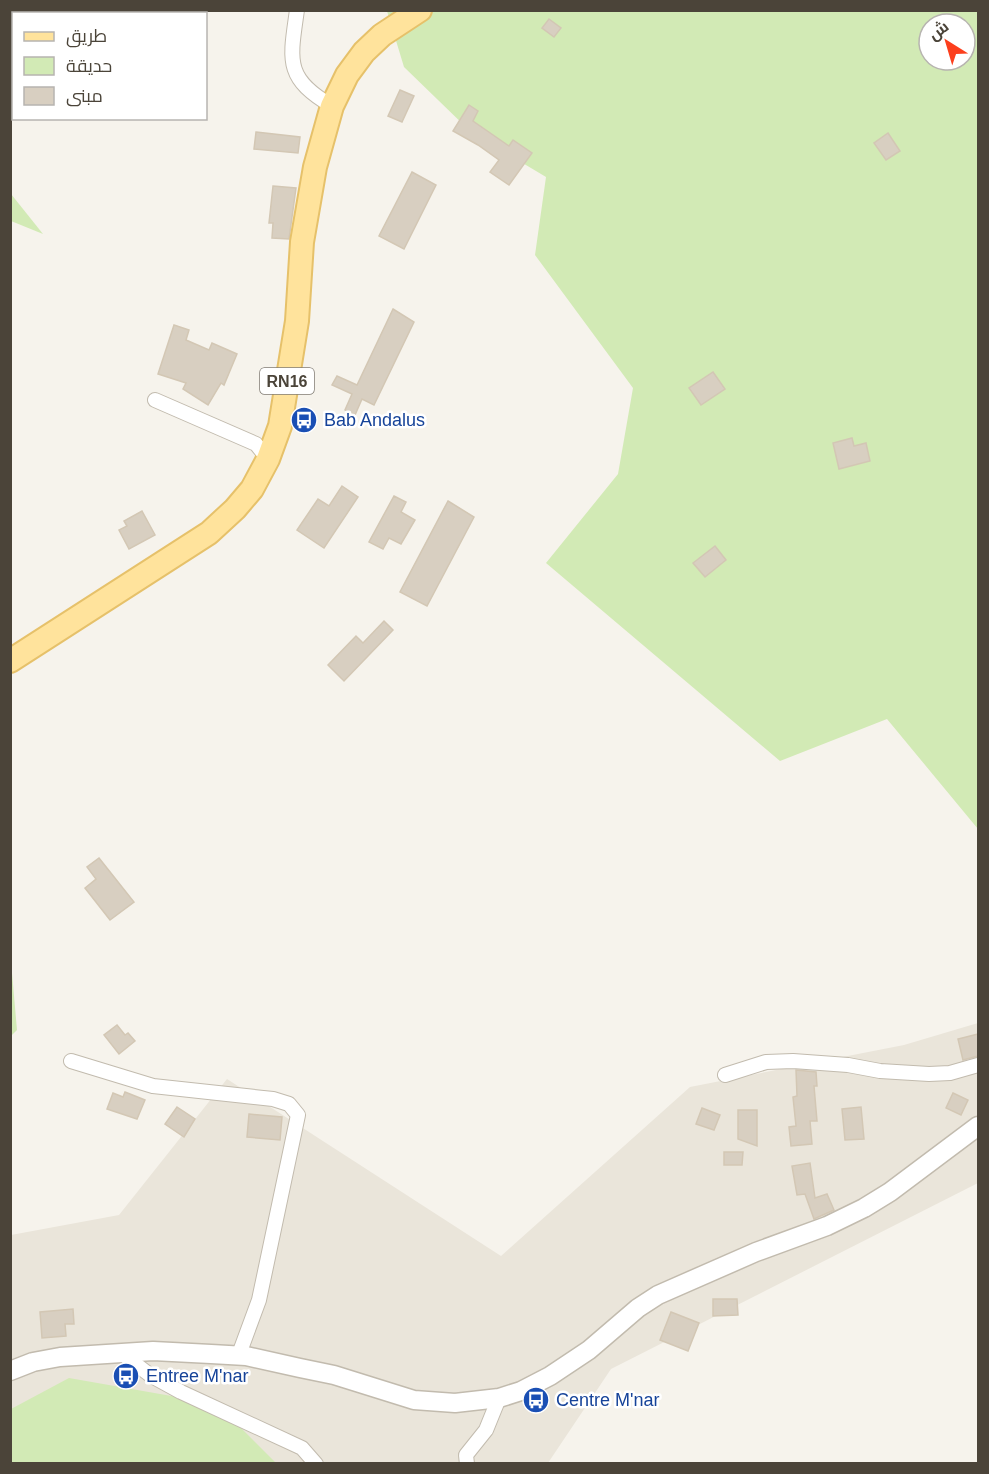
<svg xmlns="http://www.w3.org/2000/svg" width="989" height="1474" viewBox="0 0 989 1474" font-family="Arial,Cairo,sans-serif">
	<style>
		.residential { fill: #eae5da }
		.green { fill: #d2eab5; fill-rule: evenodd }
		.building { fill: #d8cfc1; stroke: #d3c7b4; stroke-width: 1.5 }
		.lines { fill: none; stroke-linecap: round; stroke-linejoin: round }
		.minor-casing { stroke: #c2bbae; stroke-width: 16 }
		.tertiary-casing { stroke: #c2bbae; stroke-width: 21 }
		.primary-casing { stroke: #e6c16a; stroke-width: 26 }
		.minor { stroke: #fff; stroke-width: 14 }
		.tertiary { stroke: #fff; stroke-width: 18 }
		.primary { stroke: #ffe39c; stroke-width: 22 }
		.labels { text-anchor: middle; stroke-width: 5; stroke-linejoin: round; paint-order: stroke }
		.shield { fill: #fff; stroke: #817c74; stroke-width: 1.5 }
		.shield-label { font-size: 16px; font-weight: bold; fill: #4b4439 }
		.transit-label { font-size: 18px; fill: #164399; stroke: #fff; text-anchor: start }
	</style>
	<rect width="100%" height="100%" fill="#f6f3ec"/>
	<!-- residential -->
	<path class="residential" d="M978,1023V1183L611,1369L548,1463L11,1464V1235L119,1215L227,1079L501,1256L690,1087L904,1045Z"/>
	<!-- green -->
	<g class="green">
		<path d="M387,11H978V829L887,719L780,761L546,563L618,474L633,388L535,255L546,177L471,132L404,67ZM929,24H965V60H929Z"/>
		<path d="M11,194L43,234L11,221Z"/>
		<path d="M11,973H12L17,1030L11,1036Z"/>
		<path d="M69,1378L217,1404L276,1463L11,1464V1409Z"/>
	</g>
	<!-- building -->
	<g class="building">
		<path d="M549,19L561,28L554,37L542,28Z"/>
		<path d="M400,90L414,96L402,122L388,116Z"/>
		<path d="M469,105L478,111L473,121L509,146L513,140L532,153L509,185L490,172L499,160L478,145L453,131Z"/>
		<path d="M256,132L300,137L298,153L254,149Z"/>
		<path d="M888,133L900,151L886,160L874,143Z"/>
		<path d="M412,172L436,185L404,249L379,236Z"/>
		<path d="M273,186L296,188L289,239L272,238L273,223H269Z"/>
		<path d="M393,309L414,322L374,405L362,399L355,415L345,410L352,394L332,385L337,376L357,385Z"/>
		<path d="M174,325L189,330L186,340L209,350L212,343L237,354L224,385L221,383L208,405L183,389L186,383L158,374Z"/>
		<path d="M713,372L725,389L701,405L689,388Z"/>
		<path d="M852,438L854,446L866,443L870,461L839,469L833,443Z"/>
		<path d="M342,486L358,497L324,548L297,530L318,499L329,506Z"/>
		<path d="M394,496L406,502L401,512L415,520L401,544L389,538L383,549L369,542Z"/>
		<path d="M448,501L474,517L427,606L400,592Z"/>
		<path d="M142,511L155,535L129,549L119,530L127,526L124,521Z"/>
		<path d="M715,546L726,560L705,577L693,563Z"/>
		<path d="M384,621L393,630L344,681L328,665L356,636L363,643Z"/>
		<path d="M99,858L134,902L110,920L85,888L96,879L87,867Z"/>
		<path d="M117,1025L125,1035L128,1033L135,1041L119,1054L104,1035Z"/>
		<path d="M978,1034V1056L963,1060L958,1039Z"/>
		<path d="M796,1070L816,1072L817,1086H814L817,1121H810L812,1144L791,1146L789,1127L796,1126L793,1097L797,1096Z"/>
		<path d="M125,1092L145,1100L137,1119L107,1109L113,1093L123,1097Z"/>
		<path d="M953,1093L968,1100L961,1115L946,1108Z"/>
		<path d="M177,1107L195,1119L184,1137L165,1124Z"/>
		<path d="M861,1107L864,1139L845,1140L842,1109Z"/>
		<path d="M702,1108L720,1115L714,1130L696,1124Z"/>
		<path d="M738,1110H757V1146L738,1139Z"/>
		<path d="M249,1114L282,1117L280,1140L247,1137Z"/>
		<path d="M724,1152H743L742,1165H724Z"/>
		<path d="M810,1163L815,1198L827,1194L834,1210L814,1219L805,1194L797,1195L792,1166Z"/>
		<path d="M713,1299H737L738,1315L713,1316Z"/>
		<path d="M73,1309L74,1324H65L66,1336L42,1338L40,1312Z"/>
		<path d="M671,1312L699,1323L688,1351L660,1340Z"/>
	</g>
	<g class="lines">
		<defs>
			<g id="minor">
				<path d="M297,10C290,60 284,78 332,106"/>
				<path d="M155,400L256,444L268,459"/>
				<path d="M71,1061L153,1086L273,1099L289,1104L298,1115L259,1300L238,1357"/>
				<path d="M725,1075L766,1062L793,1061L848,1065L880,1071L929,1074L950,1073L978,1065"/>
				<path d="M121,1353L150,1375L181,1392L302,1448L316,1464"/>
				<path d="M467,1464L466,1455L486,1430L499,1398"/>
			</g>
			<path id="tertiary" d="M10,1371L33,1362L60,1357L153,1351L211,1354L246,1356L300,1368L334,1375L414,1400L455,1403L499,1398L521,1391L550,1376L589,1350L638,1308L658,1295L756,1252L827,1226L864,1208L890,1192L978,1126"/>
			<path id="primary" d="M10,661L209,533L235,509L252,489L268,459L280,426L297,321L302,242L315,167L332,106L347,75L364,52L382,35L420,10"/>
		</defs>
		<!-- minor casing -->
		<use href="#minor" class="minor-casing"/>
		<!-- tertiary casing -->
		<use href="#tertiary" class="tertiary-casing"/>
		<!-- primary casing -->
		<use href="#primary" class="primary-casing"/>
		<!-- minor -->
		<use href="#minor" class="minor"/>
		<!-- tertiary -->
		<use href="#tertiary" class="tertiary"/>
		<!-- primary -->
		<use href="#primary" class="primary"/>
	</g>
	<!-- icons -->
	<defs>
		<symbol id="bus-disc" viewBox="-11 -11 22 22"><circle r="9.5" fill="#1a4fb4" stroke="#fff"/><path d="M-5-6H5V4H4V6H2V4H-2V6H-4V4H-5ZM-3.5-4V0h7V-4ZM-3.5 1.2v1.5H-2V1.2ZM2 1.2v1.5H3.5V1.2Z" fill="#fff"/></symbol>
	</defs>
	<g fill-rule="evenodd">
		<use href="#bus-disc" x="289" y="405" width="30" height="30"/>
		<use href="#bus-disc" x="111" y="1361" width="30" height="30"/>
		<use href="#bus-disc" x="521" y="1385" width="30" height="30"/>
	</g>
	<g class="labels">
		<!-- shield labels -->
		<rect class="shield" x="260" y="368" width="54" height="26" rx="4.5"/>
		<g class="shield-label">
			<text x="287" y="387">RN16</text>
		</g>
		<!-- transit labels -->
		<g class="transit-label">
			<text x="324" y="426">Bab Andalus</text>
			<text x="146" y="1382">Entree M'nar</text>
			<text x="556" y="1406">Centre M'nar</text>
		</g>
	</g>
	<!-- border -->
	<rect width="989" height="1474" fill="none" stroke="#4b4439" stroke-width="24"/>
	<!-- legend -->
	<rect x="12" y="12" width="195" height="108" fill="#ffffff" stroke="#b7b4b0" stroke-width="1.5"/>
	<rect x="24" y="32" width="30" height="9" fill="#ffe39c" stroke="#b7b4b0" stroke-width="1.5"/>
	<text x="66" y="42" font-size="18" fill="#4b4439">طريق</text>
	<rect x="24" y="57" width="30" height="18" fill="#d2eab5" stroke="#b7b4b0" stroke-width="1.5"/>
	<text x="66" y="72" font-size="18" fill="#4b4439">حديقة</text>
	<rect x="24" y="87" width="30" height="18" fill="#d8cfc1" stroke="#b7b4b0" stroke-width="1.5"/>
	<text x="66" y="102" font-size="18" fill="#4b4439">مبنى</text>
	<!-- north arrow -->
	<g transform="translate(947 42) rotate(323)"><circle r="28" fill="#ffffff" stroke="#b7b4b0" stroke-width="1.5"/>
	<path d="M0-4.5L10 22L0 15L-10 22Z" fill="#fc3f1d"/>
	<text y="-9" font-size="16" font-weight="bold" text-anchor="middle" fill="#4b4439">ش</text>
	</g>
</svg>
